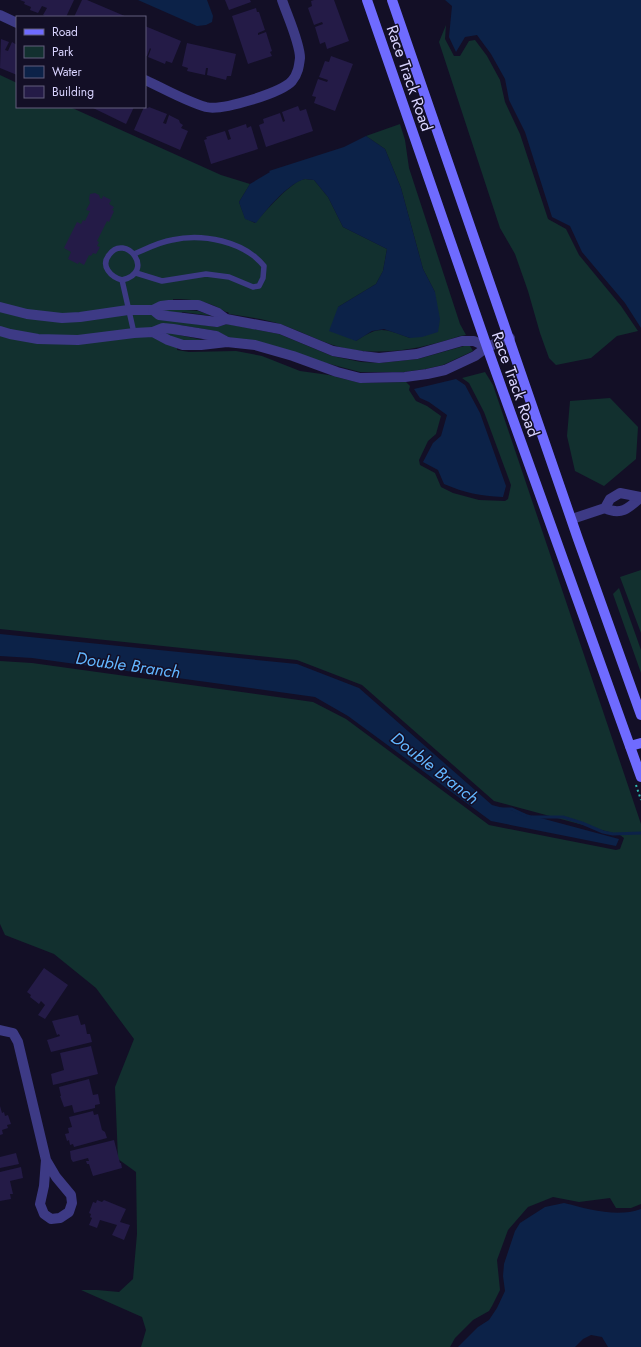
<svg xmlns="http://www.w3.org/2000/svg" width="641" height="1347" viewBox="0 0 641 1347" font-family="Jost,sans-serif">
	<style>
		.green { fill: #12302f }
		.water { fill: #0c2248 }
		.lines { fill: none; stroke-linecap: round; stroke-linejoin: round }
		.stream { stroke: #0c2248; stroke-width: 3 }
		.building { fill: #241b47 }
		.path { stroke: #2fb8b0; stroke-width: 2; stroke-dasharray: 2 3; stroke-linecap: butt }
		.service { stroke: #3d3a85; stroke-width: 5.5 }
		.minor { stroke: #3d3a85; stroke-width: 10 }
		.secondary { stroke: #6f6bff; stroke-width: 10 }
		.labels { text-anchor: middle; stroke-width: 3; stroke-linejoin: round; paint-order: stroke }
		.street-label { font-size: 16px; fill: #d9d4ff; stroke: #130f26 }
		.water-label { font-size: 17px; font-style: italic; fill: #62b6ff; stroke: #130f26 }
	</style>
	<rect width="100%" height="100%" fill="#130f26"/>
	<!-- green -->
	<g class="green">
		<path d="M446,25L445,39L454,56H460L469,41L475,40L487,56L500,80L505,102L520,134L548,219L566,229L579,255L621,306L638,331L617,336L591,358L556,365L549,358L540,333L528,291L515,254L500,228L439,42Z"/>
		<path d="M0,75L17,83V107H70L221,175L250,184L239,202L245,218L255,223C264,213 292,180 305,179C308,179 311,180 314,180L328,197L343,227L387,249L383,271L376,284L338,307L356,341C381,325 383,329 410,338L435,292L423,269L401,188L385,149L366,136L400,124L405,140L409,168L460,324L466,335L460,336C424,348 386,356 349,349C326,345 305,333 283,325C266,319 247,317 229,314L228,312H226C209,301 192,299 173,299V309L198,311L213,316L182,312L181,322L217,327L227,324L258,330L279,334L332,356L361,362L380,363L418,359L464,346H470L473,351L443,365L425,369L404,372H360L228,337L216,331L180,325L179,335L203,340H177V350L189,352L236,351L262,356L300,371L329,375L360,383L406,382L410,386L409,390L416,401L427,406L441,416L436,434L428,441L419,460L420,465L435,473L441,487L453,493L479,500L505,501L508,499L511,485L484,412L469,383L462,378L485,372L493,385L641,824V1204L631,1208H616L610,1198L579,1202L553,1197L528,1207L508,1230L497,1260L500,1290L492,1306L489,1311L473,1320L455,1338L450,1347H141L146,1330L142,1317L81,1290H97L119,1292L133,1279L137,1234L136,1172L118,1159L115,1087L134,1039L96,988L54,954L5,935L0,924V661L32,663L313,702L346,719L489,825L616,850L620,849L624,838L620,835L494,801L362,685L297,660L0,629Z"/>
		<path d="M610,398L638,427L636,459L604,486L575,471L567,436L570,401Z"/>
		<path d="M641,570V633L620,577Z"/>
		<path d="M619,588L641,650V673L613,594Z"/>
	</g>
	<!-- water -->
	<g class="water">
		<path d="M138,0H207L213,16L212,22L206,25L197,26Z"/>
		<path d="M445,0H641V328L625,303L582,252L570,226L552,217L525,132L509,100L505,79L491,54L477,35L465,37L456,52L449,37L452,6Z"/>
		<path d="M366,136L385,149L401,188L423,269L435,292L440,319L438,332L422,337L410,338L384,329L372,331L356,341L329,331L338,307L376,284L383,271L387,249L343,227L328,197L314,180C310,180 305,178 302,180C286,186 266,210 256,223L245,219L239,202L250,184L270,172L269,171L344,147Z"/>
		<path d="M456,379L465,385L480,413L506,486L503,497C480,496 465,493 444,484L438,470L423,462L433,443L441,436L447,415L429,402L420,398L414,389Z"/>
		<path d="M0,634L297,664L359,688L492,805L619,839L616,846L491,821L348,716L315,697L32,658L0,656Z"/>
		<path d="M564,1203C588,1209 617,1218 641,1209V1347H608L602,1337L591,1335L583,1339L575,1347H458L478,1327L489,1320L497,1308L505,1291L503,1276L504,1264L515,1231L520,1223L545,1207Z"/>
	</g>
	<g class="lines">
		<!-- stream -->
		<g class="stream">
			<path d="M500,809H512L525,815"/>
			<path d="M532,817H563L582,823L603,832L613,834L641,833"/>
		</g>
	</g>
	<!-- building -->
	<g class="building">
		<path d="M20,0H74L66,17L51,16L47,17L43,15L47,8L42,6L38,13L30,10L31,7L24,4L25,2Z"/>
		<path d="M82,0H87L127,17H74Z"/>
		<path d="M225,0H250L251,2L229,10Z"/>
		<path d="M314,0H334L349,41L327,49L325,42L320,44L315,27L323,24L322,22L314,25L308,8L312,6L311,1Z"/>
		<path d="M256,8L257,12H259L265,30L258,33V35L266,32L272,51L270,52L272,56L248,64L232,16Z"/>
		<path d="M145,26L181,41L172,63L166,61L165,64L148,57L151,49L150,48L147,56H145Z"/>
		<path d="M1,39L9,42L5,50L8,51L12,42L17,45V75L0,68Z"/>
		<path d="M187,43L236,54L231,76H227L226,80L207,75L208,68H206L205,75L187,71L188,68L182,66Z"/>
		<path d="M331,56L353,64L335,111L314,103L316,97L312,96L318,79L327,82L328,80L319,77L325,61L329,62Z"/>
		<path d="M298,106L300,111L306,109L313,131L266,147L259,125L264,123L263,119L280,113L283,122L285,121L282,112Z"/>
		<path d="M91,107H134L126,124Z"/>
		<path d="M144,107L148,108L149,107L167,114L163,123L166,124L169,115L179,120L180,123L183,125L181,128L188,131L180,150L134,130Z"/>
		<path d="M246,124L247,128L251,126L258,149L211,164L204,140L207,139L206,137L225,131L228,140L231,139L228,130Z"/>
		<path d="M95,193L99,195L100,198L102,199L103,196L111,200L109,204L114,207L112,210L114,211L109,222L107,221L97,241L99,242L97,246L100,247L96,254L93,253L91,256L89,255L84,265L79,262L78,264L68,259L71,252L64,248L77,222L81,224L83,220L85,221L90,211L86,210L90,203L89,199L90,194Z"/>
		<path d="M44,968L68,985L45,1019L38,1015L45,1005L41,1001L39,1004L30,997L31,995L27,992Z"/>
		<path d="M78,1015L81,1025L85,1024L87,1034H90L92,1042L51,1052L47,1040L60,1036L59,1034L57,1035L52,1021Z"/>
		<path d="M91,1046L98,1074L53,1085L51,1074L64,1070L60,1053Z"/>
		<path d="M89,1079L93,1095L98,1094L100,1104L95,1105V1108L74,1113L72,1105L64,1107L60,1096H61L59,1087Z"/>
		<path d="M0,1106L2,1113L4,1112L5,1116L8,1115L11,1124L7,1125L8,1128L2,1130L3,1134L0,1135Z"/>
		<path d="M93,1111L94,1115L98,1114L102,1130L105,1132L107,1138L74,1147L73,1144L70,1145L69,1140L67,1141L65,1134L69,1133L68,1128L72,1127L69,1117Z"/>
		<path d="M114,1140L120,1163H121L122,1168L93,1176L89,1164H87L86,1161H89L88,1158L73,1162L71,1159L70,1151Z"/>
		<path d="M16,1153L19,1164L0,1168V1157Z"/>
		<path d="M21,1167L23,1178L10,1181L13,1194H10L11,1199L0,1201V1172Z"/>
		<path d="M97,1200L102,1202L104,1200L126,1209L120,1222L130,1225L124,1240L112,1235L117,1225L100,1220L97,1228L89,1225L92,1218L90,1217L91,1214L89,1213L93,1202L96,1203Z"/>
	</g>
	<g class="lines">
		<!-- path -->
		<path class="path" d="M636,785L641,800"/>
		<!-- service -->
		<g class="service">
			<path d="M134,254C146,249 159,242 172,240C202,233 244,241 264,266L263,278L259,286L253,287L229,277L206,274L162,281L136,273"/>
			<path d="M122,280C157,272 125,232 109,255C100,266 111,277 122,280L134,333"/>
		</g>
		<!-- minor -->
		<g class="minor">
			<path d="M0,15L17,23"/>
			<path d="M145,80C165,89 185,101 206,107C222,111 281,93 292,81C298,74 299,66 300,58C300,43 287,15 282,0"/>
			<path d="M0,307L27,314L62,318L80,317L128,310H153L161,306L169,305H198L218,313L226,319L280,329L333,351L362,356L379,358L417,354L462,341H474L487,347"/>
			<path d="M153,310L159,315L217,322L226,319"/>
			<path d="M0,331L10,334L38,339L78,340L134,333L153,332L168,340L183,345H201L227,342L255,345L293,356L337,372L360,378L405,377L427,374L445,370L475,356L487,347L510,338"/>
			<path d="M153,332L163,328L173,329L216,336L227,342"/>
			<path d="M605,508C621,516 629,508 641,497"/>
			<path d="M572,519L605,508L610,499L620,493L641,497"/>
			<path d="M0,1030L13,1033L18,1042L46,1160L56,1177L71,1195L72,1203L69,1212L60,1218L51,1219L44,1214L40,1204L44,1186L46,1160"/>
		</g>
		<!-- secondary -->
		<g class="secondary">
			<path d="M367,0L487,347L641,777"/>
			<path d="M392,0L578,539L641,715"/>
			<path d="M630,746L641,743"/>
		</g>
	</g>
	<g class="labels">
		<!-- street labels -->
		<g class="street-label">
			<text transform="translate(410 78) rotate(71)" y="6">Race Track Road</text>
			<text transform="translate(516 384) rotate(70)" y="6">Race Track Road</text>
		</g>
		<!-- water labels -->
		<g class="water-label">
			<text transform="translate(128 665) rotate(8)" y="6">Double Branch</text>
			<text transform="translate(435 768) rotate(38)" y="6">Double Branch</text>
		</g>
	</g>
	<!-- legend -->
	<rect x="16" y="16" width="130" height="92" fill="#130f26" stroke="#625e7d"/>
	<rect x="24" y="29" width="20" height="6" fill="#6f6bff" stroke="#625e7d"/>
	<text x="52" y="36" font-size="12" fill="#d9d4ff">Road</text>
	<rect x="24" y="46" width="20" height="12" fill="#12302f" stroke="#625e7d"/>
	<text x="52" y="56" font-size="12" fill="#d9d4ff">Park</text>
	<rect x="24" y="66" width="20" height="12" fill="#0c2248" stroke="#625e7d"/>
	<text x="52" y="76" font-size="12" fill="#d9d4ff">Water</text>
	<rect x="24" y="86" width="20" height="12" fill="#241b47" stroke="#625e7d"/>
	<text x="52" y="96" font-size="12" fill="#d9d4ff">Building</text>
</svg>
